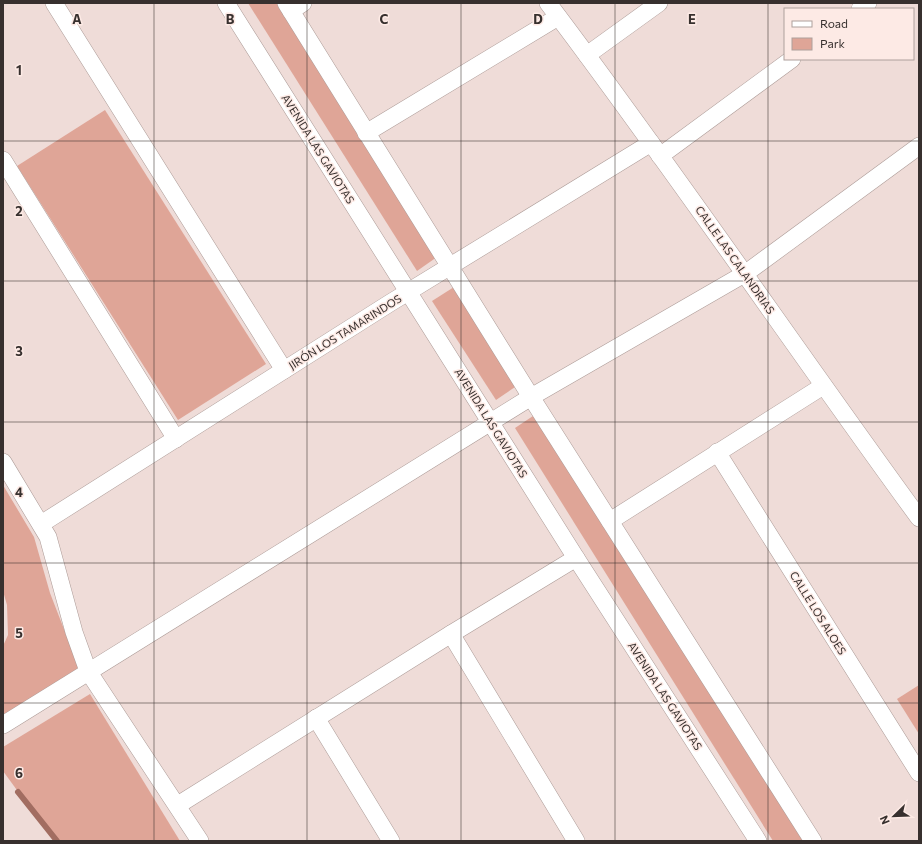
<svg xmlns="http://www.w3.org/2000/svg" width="922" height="844" viewBox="0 0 922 844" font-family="Commissioner,sans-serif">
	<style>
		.green { fill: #dfa597 }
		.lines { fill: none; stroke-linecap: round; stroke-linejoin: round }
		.stream { stroke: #a26d61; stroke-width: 6 }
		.minor-casing { stroke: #ad9c98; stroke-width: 18 }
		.minor { stroke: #fff; stroke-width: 17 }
		.grid { fill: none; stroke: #37302e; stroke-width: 1; stroke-opacity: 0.55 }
		.labels { text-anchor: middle; stroke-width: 3; stroke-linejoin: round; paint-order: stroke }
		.street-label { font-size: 11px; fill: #37302e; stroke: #fdeae5 }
		.grid-label { font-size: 13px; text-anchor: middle; font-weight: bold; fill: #37302e; stroke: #fdeae5; stroke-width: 3; stroke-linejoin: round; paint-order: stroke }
	</style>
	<rect width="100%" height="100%" fill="#efdcd8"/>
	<!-- green -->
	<g class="green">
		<path d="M248,3H279L437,257L417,271Z"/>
		<path d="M105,110L266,364L178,420L17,166Z"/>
		<path d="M454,287L518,385L496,400L432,301Z"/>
		<path d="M536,414L804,841H773L515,428Z"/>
		<path d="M3,485L34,537L50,593L79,668L3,716V646L8,635L7,605L3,591Z"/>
		<path d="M919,685V734L897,699Z"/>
		<path d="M90,694L180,841H54L3,771V747Z"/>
	</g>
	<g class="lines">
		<!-- stream -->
		<path class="stream" d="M18,792L57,841"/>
		<defs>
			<g id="minor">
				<path d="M54,3L284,370"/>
				<path d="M226,3L576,558L758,841"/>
				<path d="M286,3L531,397L813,841"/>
				<path d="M548,3C676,172 794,347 919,518"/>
				<path d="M860,9L868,3"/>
				<path d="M291,11L303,3"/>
				<path d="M587,55L659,3"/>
				<path d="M366,133L558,17"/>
				<path d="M660,156L792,59"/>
				<path d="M3,160L176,439"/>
				<path d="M717,452L919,773"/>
				<path d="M3,462L48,537L74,632L88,671L200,841"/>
				<path d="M610,521L823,386"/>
				<path d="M41,524L390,303L651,143"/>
				<path d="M451,634L576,841"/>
				<path d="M316,718L391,841"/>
				<path d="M3,725L531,397L746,273L919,146"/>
				<path d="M178,805L451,634L576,558"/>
			</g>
		</defs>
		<!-- minor casing -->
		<use href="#minor" class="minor-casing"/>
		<!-- minor -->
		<use href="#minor" class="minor"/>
	</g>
	<!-- grid -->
	<path class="grid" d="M154,3V841M307,3V841M461,3V841M615,3V841M768,3V841M3,141H919M3,281H919M3,422H919M3,563H919M3,703H919"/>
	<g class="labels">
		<!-- street labels -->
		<g class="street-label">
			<text transform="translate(318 149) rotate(58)" y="4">AVENIDA LAS GAVIOTAS</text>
			<text transform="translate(735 260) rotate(55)" y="4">CALLE LAS CALANDRIAS</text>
			<text transform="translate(345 332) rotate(-32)" y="4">JIRÓN LOS TAMARINDOS</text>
			<text transform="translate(491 423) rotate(58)" y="4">AVENIDA LAS GAVIOTAS</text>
			<text transform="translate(818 613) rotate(58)" y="4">CALLE LOS ALOES</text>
			<text transform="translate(665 696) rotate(57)" y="4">AVENIDA LAS GAVIOTAS</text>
		</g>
	</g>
	<g class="grid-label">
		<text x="77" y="24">A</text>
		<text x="230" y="24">B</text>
		<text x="384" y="24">C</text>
		<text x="538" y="24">D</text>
		<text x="692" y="24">E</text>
		<text x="19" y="75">1</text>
		<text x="19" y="216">2</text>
		<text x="19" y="356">3</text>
		<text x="19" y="497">4</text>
		<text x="19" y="638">5</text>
		<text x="19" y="778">6</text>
	</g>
	<!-- border -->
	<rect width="922" height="844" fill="none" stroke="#37302e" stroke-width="8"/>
	<!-- legend -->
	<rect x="784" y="8" width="130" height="52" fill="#fdeae5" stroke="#aea09c"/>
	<rect x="792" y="21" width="20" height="6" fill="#ffffff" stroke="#aea09c"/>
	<text x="820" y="28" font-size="12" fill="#37302e">Road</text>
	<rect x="792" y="38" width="20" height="12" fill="#dfa597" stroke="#aea09c"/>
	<text x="820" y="48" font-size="12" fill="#37302e">Park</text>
	<!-- north arrow -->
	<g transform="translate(894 816) rotate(247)" stroke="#fdeae5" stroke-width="3" paint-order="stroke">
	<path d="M0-3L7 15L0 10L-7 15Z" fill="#37302e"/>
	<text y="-6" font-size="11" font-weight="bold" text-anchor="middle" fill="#37302e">N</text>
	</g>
</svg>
